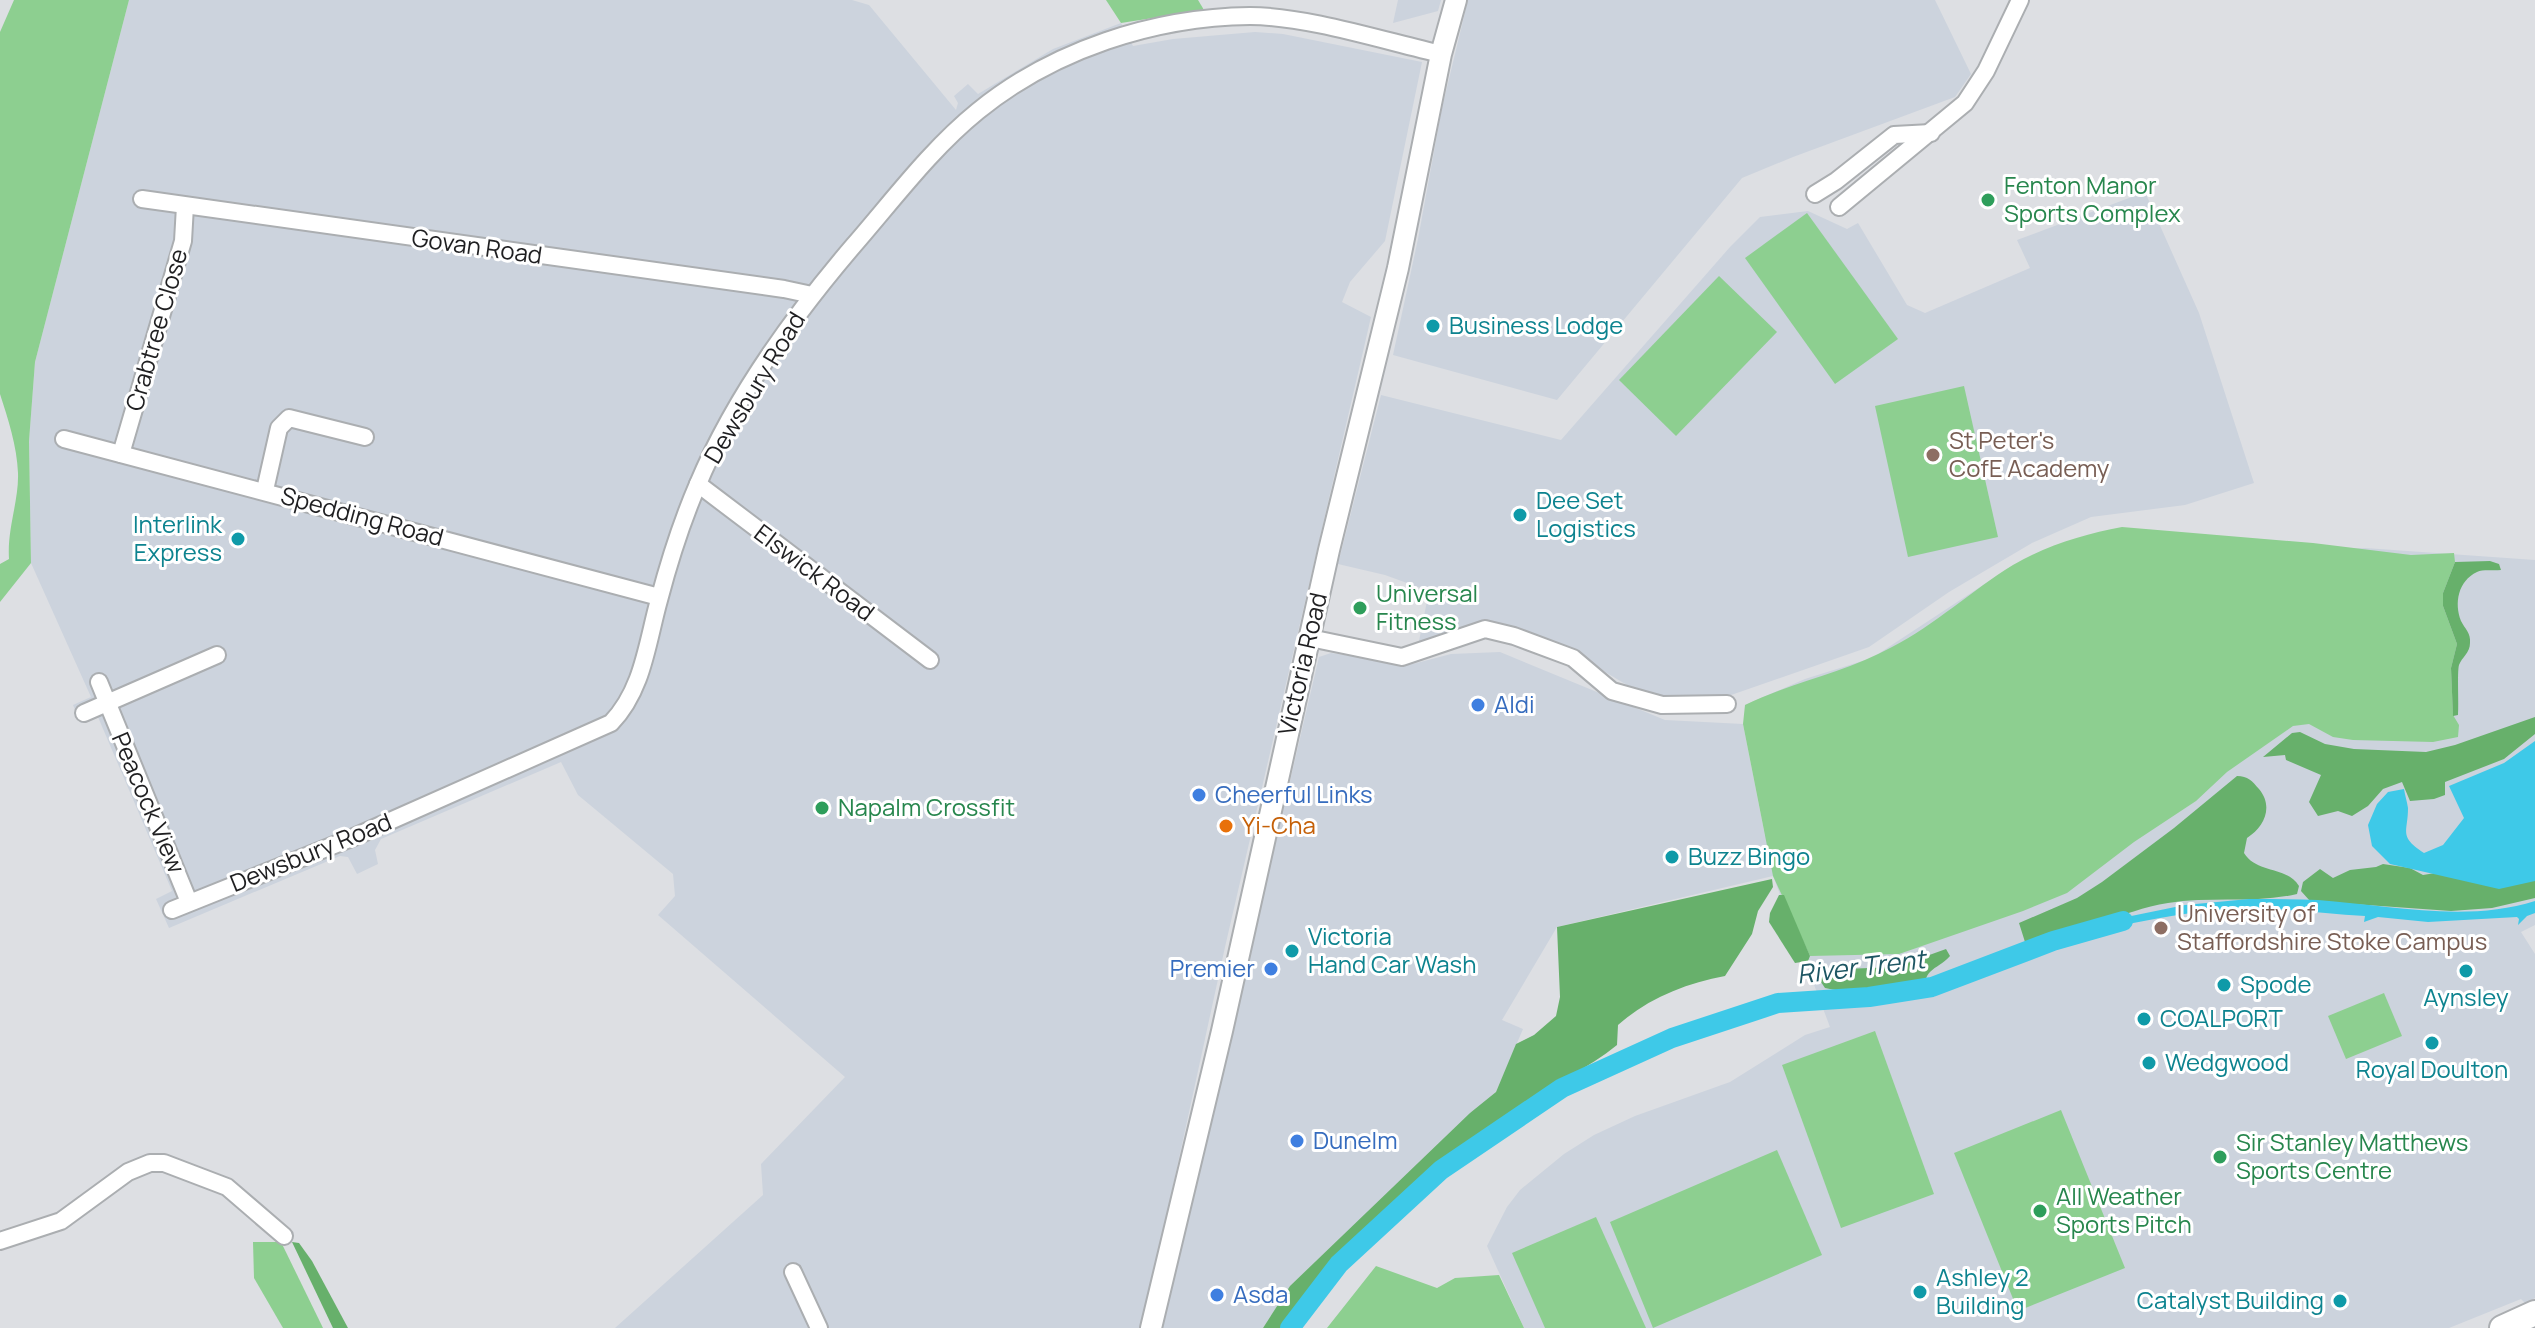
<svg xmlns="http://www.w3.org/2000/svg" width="2535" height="1328" viewBox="0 0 2535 1328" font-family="Manrope,sans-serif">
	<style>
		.built { fill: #ccd3dd }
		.green { fill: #8dcf90 }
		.forest { fill: #67b06b }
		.water { fill: #3ec9e8 }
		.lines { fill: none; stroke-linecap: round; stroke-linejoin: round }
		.river { stroke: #3ec9e8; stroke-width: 20 }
		.minor-casing { stroke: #abaeb1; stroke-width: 20 }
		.major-casing { stroke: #abaeb1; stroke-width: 24 }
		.highway-casing { stroke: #abaeb1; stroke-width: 28 }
		.minor { stroke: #fff; stroke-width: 16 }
		.major { stroke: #fff; stroke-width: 20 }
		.highway { stroke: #fff; stroke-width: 24 }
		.leisure-dot { fill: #2e9e5b; stroke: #fff; stroke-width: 3 }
		.culture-dot { fill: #0f9aa8; stroke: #fff; stroke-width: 3 }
		.education-dot { fill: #8d6e63; stroke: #fff; stroke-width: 3 }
		.shop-dot { fill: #3f7fe0; stroke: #fff; stroke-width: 3 }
		.food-dot { fill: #e8710a; stroke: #fff; stroke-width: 3 }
		.labels { text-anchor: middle; stroke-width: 6; stroke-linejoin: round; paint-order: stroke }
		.leisure-label { font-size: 24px; fill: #27864d; stroke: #fff; text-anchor: start }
		.street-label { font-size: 24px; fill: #1f1f21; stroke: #fff }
		.culture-label { font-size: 24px; fill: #0d838f; stroke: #fff; text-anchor: start }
		.education-label { font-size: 24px; fill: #785e54; stroke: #fff; text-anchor: start }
		.shop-label { font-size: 24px; fill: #366cbe; stroke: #fff; text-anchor: start }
		.food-label { font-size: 24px; fill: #c56008; stroke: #fff; text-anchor: start }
		.water-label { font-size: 26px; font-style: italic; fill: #1e5663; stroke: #fff }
	</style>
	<rect width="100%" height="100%" fill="#dddfe3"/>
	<!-- built -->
	<g class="built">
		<path d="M129,0H852L869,5L956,110L958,103L954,96L968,84L978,94L1053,49L1121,23L1133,46L1173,39L1255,32L1283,34L1422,62L1385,241L1350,282L1342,302L1371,317L1225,947L1142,1328H615L763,1195L761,1164L845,1077L658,915L675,896L673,874L578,795L561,762L381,839L375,850L378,864L357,874L348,857L340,856L169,928L156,899L172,891L98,717L81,723L73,705L91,697L31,563L29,441L35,362Z"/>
		<path d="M1398,0H1441L1438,11L1393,23Z"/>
		<path d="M1468,0H1935L1971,74L1955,97L1793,157L1742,178L1557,400L1393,355L1418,239L1442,108Z"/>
		<path d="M2145,192L2199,313L2254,483L2185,505L2091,517L2032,543L1949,592L1869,647L1711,702H1663L1632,688L1565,648L1517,628L1486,622L1418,646L1429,591L1385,575L1338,564L1381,395L1561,440L1730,247L1760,217L1808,211L1847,229L1858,223L1907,305L1925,313L2030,268L2017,240Z"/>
		<path d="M2365,548L2535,560V925L2521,932L2535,954V1298L2525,1303L2521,1299L2449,1328H1524L1487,1246L1507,1207L1520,1190L1564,1154L1594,1135L1635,1116L1730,1082L1805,1035L1830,1027L1773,876L1557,927L1502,1020L1523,1029L1496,1092L1290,1286L1263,1328H1162L1319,657L1331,653L1409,665L1451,654L1500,652L1665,720L1743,724L1766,841L1745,705L1805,679L1872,658L2015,564Z"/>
	</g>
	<!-- green -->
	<g class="green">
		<path d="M14,0H129L35,362L29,441L31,563L0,602V564L9,559C7,528 19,501 18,473C17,446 8,419 0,394V32Z"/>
		<path d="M1106,0H1198L1204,10L1121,23Z"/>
		<path d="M1807,213L1898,339L1835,384L1745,258Z"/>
		<path d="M1719,276L1777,332L1676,436L1619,380Z"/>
		<path d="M1964,386L1998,537L1908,557L1875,406Z"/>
		<path d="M2122,527L2313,543L2411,555L2454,553L2455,562L2443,593V606L2457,644L2451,668L2453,715L2459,725L2458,737L2433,742L2353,740L2333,737L2309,724L2293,726L2227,772L2196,801L2134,842L2067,893L2023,911L1899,954L1810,956L1773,876L1743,724L1745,705C1792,682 1847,672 1892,647C1935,625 1972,590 2013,565C2047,545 2085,534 2122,527Z"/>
		<path d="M2384,993L2402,1036L2346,1059L2328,1016Z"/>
		<path d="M1875,1031L1934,1194L1841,1228L1782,1065Z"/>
		<path d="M2061,1110L2125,1268L2018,1311L1954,1153Z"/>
		<path d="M1777,1150L1822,1255L1653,1328L1610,1222Z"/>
		<path d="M1596,1217L1646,1328H1545L1512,1253Z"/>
		<path d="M253,1242H281L323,1328H283L254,1278Z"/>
		<path d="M1376,1266L1437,1288L1455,1278L1499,1275L1524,1328H1327Z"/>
	</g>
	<!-- forest -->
	<g class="forest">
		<path d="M2490,561L2499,564L2501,570C2493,571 2483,569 2477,572C2458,581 2454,603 2461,621C2465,629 2471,633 2470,643C2470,653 2462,657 2459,665C2457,672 2459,705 2458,715L2453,716L2451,668L2457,644L2443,606V593L2455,562Z"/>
		<path d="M2535,717V734L2504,759L2445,782V795L2434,799L2410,801L2402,782L2383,789L2368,806L2352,816L2338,811L2318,816L2309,802L2321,775L2286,760L2285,755L2263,757L2292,733L2300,732L2325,744L2354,749L2426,752L2455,745Z"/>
		<path d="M2237,776C2248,776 2252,781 2259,789C2274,807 2264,827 2247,838L2244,853C2257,874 2287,866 2299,886L2297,894C2255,904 2210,896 2168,903C2119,911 2075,938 2025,942L2019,923L2077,898L2102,882L2174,828Z"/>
		<path d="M2383,864L2410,868L2423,875L2472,867L2535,864V898L2492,908L2451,911L2310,901L2301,891L2303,882L2320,869L2333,878L2350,870L2376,867Z"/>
		<path d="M1772,879L1773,887L1758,911L1752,934L1725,976C1686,983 1647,999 1618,1025L1617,1045C1588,1069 1553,1083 1523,1104C1432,1171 1346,1234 1281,1328H1263L1290,1286L1470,1113L1496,1092L1516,1044L1534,1035L1556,1016L1560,997L1557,927Z"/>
		<path d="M1779,895H1784L1810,956L1808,961L1795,963L1769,922L1770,913Z"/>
		<path d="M1946,949L1950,956C1943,964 1936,966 1930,972C1925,977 1928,979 1922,982C1902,994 1846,993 1825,988L1817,976V970L1896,967Z"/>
		<path d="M292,1242L299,1243L312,1261L348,1328H333Z"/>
	</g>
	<!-- water -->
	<g class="water">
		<path d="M2535,741V881L2499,889L2390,864L2372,846L2368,825L2377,804L2388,792L2404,789C2405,795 2407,802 2408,808C2408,833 2398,836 2424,853L2443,845L2464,818L2449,786L2504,763Z"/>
		<path d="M2249,899C2272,899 2295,899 2318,900C2387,905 2467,923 2535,901V913L2527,916L2518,925L2519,919L2517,917L2428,922L2378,917L2364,922L2365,916C2315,913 2266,905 2216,910C2176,914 2138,922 2099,930L2097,923L2185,905Z"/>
	</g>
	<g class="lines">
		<!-- river -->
		<path class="river" d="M1290,1328L1339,1264L1441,1170L1562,1088L1672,1038L1778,1003L1869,997L1932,987L2053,941L2123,921"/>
		<defs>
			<g id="minor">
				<path d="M1815,194L1836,181L1894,135L1931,133"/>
				<path d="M142,199L784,289L812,295"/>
				<path d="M1839,207L1965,103L1986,71L2020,0"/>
				<path d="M64,439L659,597"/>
				<path d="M121,454L183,241L185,206"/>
				<path d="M698,484L930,660"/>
				<path d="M265,490L279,428L289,418L365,437"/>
				<path d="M1310,638L1402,657L1485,629L1514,636L1573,658L1612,691L1662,705L1727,704"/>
				<path d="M99,682L189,902"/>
				<path d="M84,713L217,655"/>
				<path d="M172,910L354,837L611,723C643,690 647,643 659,600C669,562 682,521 698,484C733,400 795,314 854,245C894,199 931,149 978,111C1053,50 1154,17 1250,16C1307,16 1384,41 1441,54"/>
				<path d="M0,1241L61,1221L128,1172L150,1163H164L227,1187L284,1236"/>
				<path d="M793,1272L819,1328"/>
			</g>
			<path id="major" d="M1151,1328L1222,1031L1329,550L1398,268L1441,54L1456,0"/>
			<path id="highway" d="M2502,1328L2535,1313"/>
		</defs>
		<!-- minor casing -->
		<use href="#minor" class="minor-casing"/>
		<!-- major casing -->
		<use href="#major" class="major-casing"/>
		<!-- highway casing -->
		<use href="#highway" class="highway-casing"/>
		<!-- minor -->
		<use href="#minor" class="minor"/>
		<!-- major -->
		<use href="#major" class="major"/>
		<!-- highway -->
		<use href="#highway" class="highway"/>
	</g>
	<!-- markers -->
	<g class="leisure-dot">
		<circle cx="1988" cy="200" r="8"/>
		<circle cx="1360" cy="608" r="8"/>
		<circle cx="822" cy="808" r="8"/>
		<circle cx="2220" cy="1157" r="8"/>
		<circle cx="2040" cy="1211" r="8"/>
	</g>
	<g class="culture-dot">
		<circle cx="1433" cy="326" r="8"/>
		<circle cx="1520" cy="515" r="8"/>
		<circle cx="238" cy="539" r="8"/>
		<circle cx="1672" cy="857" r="8"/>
		<circle cx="1292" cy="951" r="8"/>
		<circle cx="2466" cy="971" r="8"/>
		<circle cx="2224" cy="985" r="8"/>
		<circle cx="2144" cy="1019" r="8"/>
		<circle cx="2432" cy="1043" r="8"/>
		<circle cx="2149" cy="1063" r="8"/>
		<circle cx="1920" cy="1292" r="8"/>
		<circle cx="2340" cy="1301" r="8"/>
	</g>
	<g class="education-dot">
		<circle cx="1933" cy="455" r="8"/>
		<circle cx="2161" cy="928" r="8"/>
	</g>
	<g class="shop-dot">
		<circle cx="1478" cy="705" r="8"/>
		<circle cx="1199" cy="795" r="8"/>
		<circle cx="1271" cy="969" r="8"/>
		<circle cx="1297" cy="1141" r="8"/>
		<circle cx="1217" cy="1295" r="8"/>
	</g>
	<circle class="food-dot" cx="1226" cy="826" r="8"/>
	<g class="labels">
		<!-- leisure labels -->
		<g class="leisure-label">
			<text x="2004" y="194">Fenton Manor<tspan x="2004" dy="28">Sports Complex</tspan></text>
			<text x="1376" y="602">Universal<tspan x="1376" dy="28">Fitness</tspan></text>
			<text x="838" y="816">Napalm Crossfit</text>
			<text x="2236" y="1151">Sir Stanley Matthews<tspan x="2236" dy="28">Sports Centre</tspan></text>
			<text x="2056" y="1205">All Weather<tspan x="2056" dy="28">Sports Pitch</tspan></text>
		</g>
		<!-- street labels -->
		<g class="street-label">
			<text transform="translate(477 247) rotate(8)" y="8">Govan Road</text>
			<text transform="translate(157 330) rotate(-74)" y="8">Crabtree Close</text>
			<text transform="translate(755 388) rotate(-59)" y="8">Dewsbury Road</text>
			<text transform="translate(362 517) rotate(15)" y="8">Spedding Road</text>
			<text transform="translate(814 573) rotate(37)" y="8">Elswick Road</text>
			<text transform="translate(1303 664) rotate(-77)" y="8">Victoria Road</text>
			<text transform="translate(148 803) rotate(67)" y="8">Peacock View</text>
			<text transform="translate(311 853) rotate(-22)" y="8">Dewsbury Road</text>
		</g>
		<!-- culture labels -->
		<g class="culture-label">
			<text x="1449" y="334">Business Lodge</text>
			<text x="1536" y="509">Dee Set<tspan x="1536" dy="28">Logistics</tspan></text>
			<text x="222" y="533" text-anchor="end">Interlink<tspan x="222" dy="28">Express</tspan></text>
			<text x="1688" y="865">Buzz Bingo</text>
			<text x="1308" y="945">Victoria<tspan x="1308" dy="28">Hand Car Wash</tspan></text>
			<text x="2240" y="993">Spode</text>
			<text x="2466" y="1006" text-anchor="middle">Aynsley</text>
			<text x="2160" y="1027">COALPORT</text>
			<text x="2165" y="1071">Wedgwood</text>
			<text x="2432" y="1078" text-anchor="middle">Royal Doulton</text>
			<text x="1936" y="1286">Ashley 2<tspan x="1936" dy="28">Building</tspan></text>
			<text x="2324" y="1309" text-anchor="end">Catalyst Building</text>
		</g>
		<!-- education labels -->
		<g class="education-label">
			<text x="1949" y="449">St Peter's<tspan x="1949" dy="28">CofE Academy</tspan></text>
			<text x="2177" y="922">University of<tspan x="2177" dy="28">Staffordshire Stoke Campus</tspan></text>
		</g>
		<!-- shop labels -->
		<g class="shop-label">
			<text x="1494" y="713">Aldi</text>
			<text x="1215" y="803">Cheerful Links</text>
			<text x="1255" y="977" text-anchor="end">Premier</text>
			<text x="1313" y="1149">Dunelm</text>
			<text x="1233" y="1303">Asda</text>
		</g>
		<!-- food labels -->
		<g class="food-label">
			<text x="1242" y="834">Yi-Cha</text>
		</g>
		<!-- water labels -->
		<g class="water-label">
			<text transform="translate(1861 967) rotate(-7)" y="9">River Trent</text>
		</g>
	</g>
</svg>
